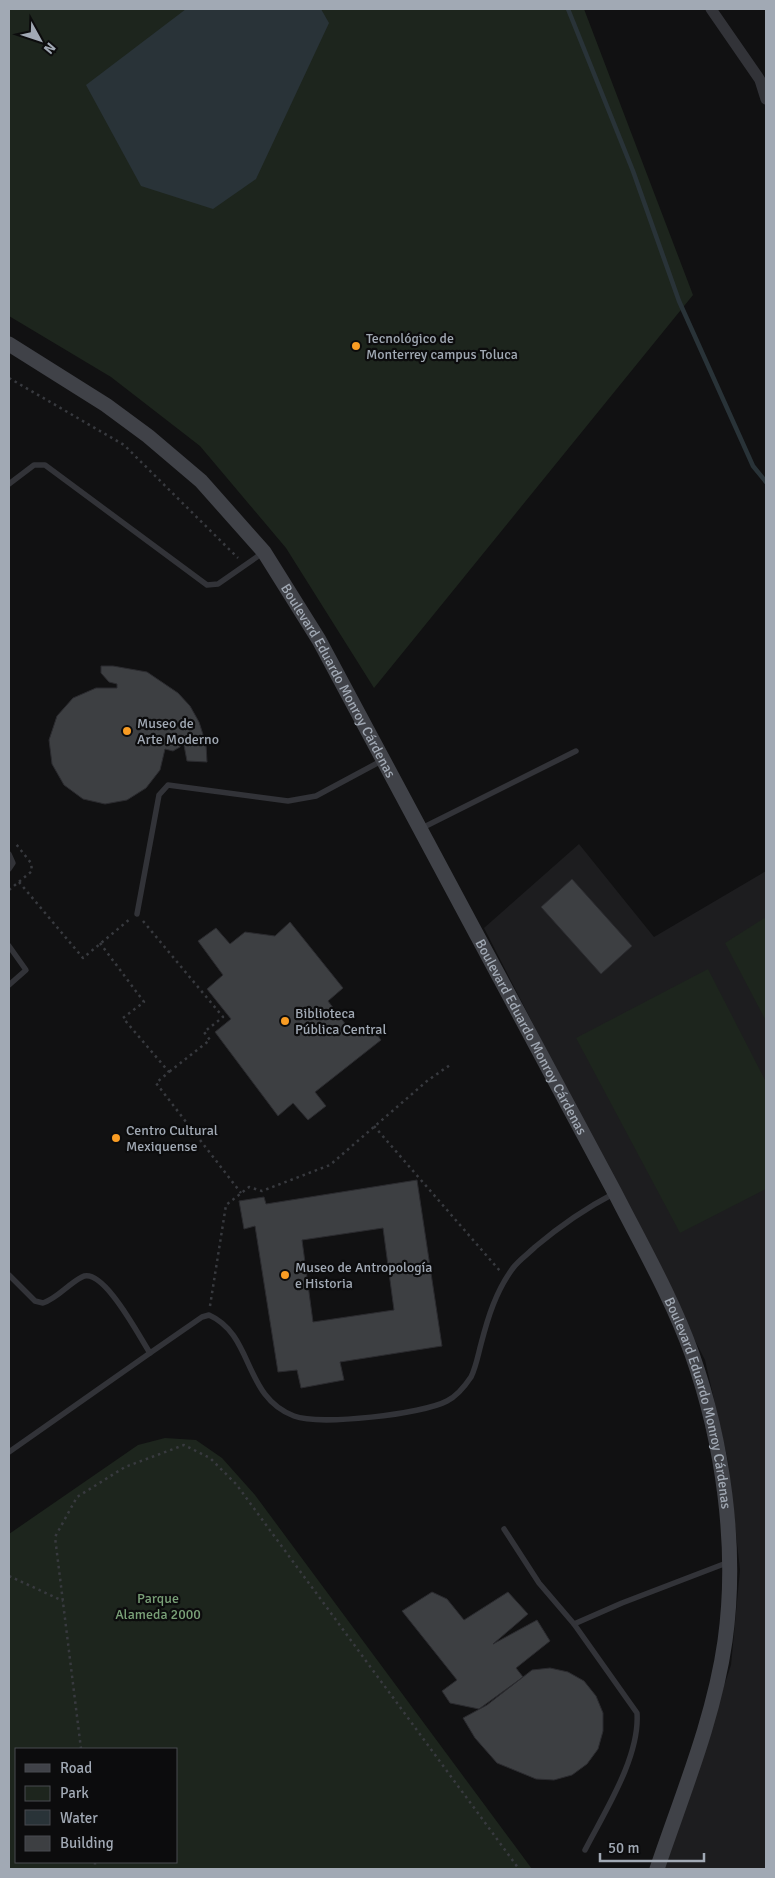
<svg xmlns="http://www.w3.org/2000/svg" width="775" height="1878" viewBox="0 0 775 1878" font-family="Signika,sans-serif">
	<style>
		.built { fill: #1d1d1f }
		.green { fill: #1d251d; fill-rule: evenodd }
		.water { fill: #293338 }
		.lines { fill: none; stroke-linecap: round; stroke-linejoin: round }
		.stream { stroke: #293338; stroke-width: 4.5 }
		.building { fill: #3d3f42; stroke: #2b2b2f; fill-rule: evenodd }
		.path { stroke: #383a3f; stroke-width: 2.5; stroke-dasharray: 2.5 4; stroke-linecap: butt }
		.lane { stroke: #323338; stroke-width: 5.5 }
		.street { stroke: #323338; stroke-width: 11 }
		.secondary { stroke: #404248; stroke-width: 15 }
		.poi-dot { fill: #f99c23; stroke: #0c0c0d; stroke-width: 2 }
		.labels { text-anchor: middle; stroke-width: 4.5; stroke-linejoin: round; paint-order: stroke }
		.poi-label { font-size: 14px; fill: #a1a9b4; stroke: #0c0c0d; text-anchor: start }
		.street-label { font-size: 14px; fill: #a1a9b4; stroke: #0c0c0d }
		.park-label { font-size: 14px; fill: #79a077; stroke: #0c0c0d }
	</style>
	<rect width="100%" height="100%" fill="#111112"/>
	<!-- built -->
	<path class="built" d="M579,844L654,937L766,871V1869H663L731,1665L740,1570L728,1461L705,1360L484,928Z"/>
	<!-- green -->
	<g class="green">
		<path d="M9,9H584L693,295L374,688L286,548L200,446L111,377L9,316Z"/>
		<path d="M766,917V1021L725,943Z"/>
		<path d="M708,969L766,1082V1189L680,1233L576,1038Z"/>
		<path d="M165,1438L196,1440L222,1458L255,1495L532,1869H9V1534L138,1445ZM16,1749H176V1862H16Z"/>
	</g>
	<!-- water -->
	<path class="water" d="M186,9H321L329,23L256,179L213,209L141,186L86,85Z"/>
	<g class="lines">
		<!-- stream -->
		<path class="stream" d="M568,9L633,171L679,301L753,466L766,482"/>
	</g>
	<!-- building -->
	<g class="building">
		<path d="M101,666H113L147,672L178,693L190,706L199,722L206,744L207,762L187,761L183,740L180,747L173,751L165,749L160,770L146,788L127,800L105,804L83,799L64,785L52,764L49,740L57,716L73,698L96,688H117V684L109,682L101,673Z"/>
		<path d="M572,879L632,946L601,974L541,907Z"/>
		<path d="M290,922L343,988L328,1001L352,1033L368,1023L381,1040L315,1092L326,1106L308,1120L293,1103L278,1116L215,1032L231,1019L207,989L223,975L198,941L216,928L230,944L245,932L275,936Z"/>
		<path d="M417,1180L442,1346L340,1362L344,1380L301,1388L297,1370L278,1372L255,1226L244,1229L239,1201L264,1197L266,1204ZM383,1228L394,1310L313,1322L302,1240Z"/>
		<path d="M432,1592L447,1599L464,1620L508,1592L528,1614L493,1644L537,1620L550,1641L516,1668L523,1677L479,1709L450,1703L442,1691L457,1680L402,1611Z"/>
		<path d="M550,1668L568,1672L584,1681L596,1696L603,1713V1731L598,1749L587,1764L572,1775L554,1780L536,1779L497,1763L475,1738L463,1718L487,1705L532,1670Z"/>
	</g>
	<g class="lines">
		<!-- path -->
		<g class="path">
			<path d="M9,378L124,445L238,558"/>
			<path d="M19,882L83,958L130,919"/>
			<path d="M9,890L32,871L31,863L16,844"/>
			<path d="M143,921L223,1017L204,1032L210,1040L169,1072"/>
			<path d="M100,943L144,1002L123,1018L169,1072L156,1083L241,1193"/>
			<path d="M374,1126L500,1271"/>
			<path d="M210,1306L226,1205L249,1187L262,1191L330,1165L427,1081L450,1065"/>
			<path d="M9,1576L63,1601"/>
			<path d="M81,1749L55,1537L77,1497L125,1467L184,1445L210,1458L236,1484L519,1869"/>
			<path d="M95,1862V1869"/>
		</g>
		<!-- lane -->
		<g class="lane">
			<path d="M9,484L34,465H45L207,585L218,584L264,552"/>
			<path d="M422,828L576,751"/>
			<path d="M9,854L13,863L9,869"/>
			<path d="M137,914L159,795L168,785L288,801L316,796L383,760"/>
			<path d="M9,946L26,970L9,985"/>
			<path d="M9,1275L35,1301L43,1303C58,1298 68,1284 82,1277C103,1266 140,1338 150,1353L202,1317L209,1315C254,1335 243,1397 294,1416C320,1426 423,1414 447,1401C457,1396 465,1386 471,1377C476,1367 478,1355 481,1344C488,1317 496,1291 513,1268C519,1260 528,1254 535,1247C560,1226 584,1209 613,1194"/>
			<path d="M9,1452L150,1353"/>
			<path d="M504,1529L539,1583L574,1624"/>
			<path d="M585,1850C605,1811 640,1757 637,1713L574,1624L622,1603L729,1562"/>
		</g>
		<!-- street -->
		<path class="street" d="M711,9L760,80L766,99"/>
		<!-- secondary -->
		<path class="secondary" id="s1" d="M9,344L106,405L148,436L201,481L264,552L319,640L615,1193C642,1246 672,1298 692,1354C723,1442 738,1548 725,1641C714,1719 682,1795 657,1869"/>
	</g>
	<!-- markers -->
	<g class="poi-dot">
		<circle cx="356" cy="346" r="5"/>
		<circle cx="127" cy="731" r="5"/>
		<circle cx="285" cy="1021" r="5"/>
		<circle cx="116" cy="1138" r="5"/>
		<circle cx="285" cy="1275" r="5"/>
	</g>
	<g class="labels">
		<!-- poi labels -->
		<g class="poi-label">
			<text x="366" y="343">Tecnológico de<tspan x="366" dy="16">Monterrey campus Toluca</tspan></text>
			<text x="137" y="728">Museo de<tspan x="137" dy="16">Arte Moderno</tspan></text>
			<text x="295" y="1018">Biblioteca<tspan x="295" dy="16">Pública Central</tspan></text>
			<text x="126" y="1135">Centro Cultural<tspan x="126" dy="16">Mexiquense</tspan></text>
			<text x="295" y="1272">Museo de Antropología<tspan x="295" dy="16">e Historia</tspan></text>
		</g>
		<!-- street labels -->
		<g class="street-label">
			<text dy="5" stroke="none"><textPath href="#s1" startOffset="480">Boulevard Eduardo Monroy Cárdenas</textPath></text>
			<text dy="5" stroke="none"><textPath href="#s1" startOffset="885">Boulevard Eduardo Monroy Cárdenas</textPath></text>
			<text dy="5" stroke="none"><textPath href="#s1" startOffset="1290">Boulevard Eduardo Monroy Cárdenas</textPath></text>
		</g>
		<!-- park labels -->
		<g class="park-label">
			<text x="158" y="1603">Parque<tspan x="158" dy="16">Alameda 2000</tspan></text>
		</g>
	</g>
	<!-- border -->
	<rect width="775" height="1878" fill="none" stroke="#a1a9b4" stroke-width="20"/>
	<!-- legend -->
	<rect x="15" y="1748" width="162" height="115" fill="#0c0c0d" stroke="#484b50"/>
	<rect x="25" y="1764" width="25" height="8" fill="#404248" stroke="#484b50"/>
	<text x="60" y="1773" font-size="15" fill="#a1a9b4">Road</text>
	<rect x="25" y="1786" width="25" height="15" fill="#1d251d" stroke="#484b50"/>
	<text x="60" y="1798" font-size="15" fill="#a1a9b4">Park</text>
	<rect x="25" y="1810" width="25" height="15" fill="#293338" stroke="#484b50"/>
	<text x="60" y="1823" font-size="15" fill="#a1a9b4">Water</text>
	<rect x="25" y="1836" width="25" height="15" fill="#3d3f42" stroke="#484b50"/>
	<text x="60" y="1848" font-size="15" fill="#a1a9b4">Building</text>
	<!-- north arrow -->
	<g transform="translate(40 40) rotate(130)" stroke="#0c0c0d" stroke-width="4" paint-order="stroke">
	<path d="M0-4L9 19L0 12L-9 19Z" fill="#a1a9b4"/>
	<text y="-8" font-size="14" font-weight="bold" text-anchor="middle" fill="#a1a9b4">N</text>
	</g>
	<!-- scale -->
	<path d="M600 1853v8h104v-8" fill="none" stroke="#a1a9b4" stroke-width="2.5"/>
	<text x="608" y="1853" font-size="15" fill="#a1a9b4" stroke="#0c0c0d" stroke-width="4" paint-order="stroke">50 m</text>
</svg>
